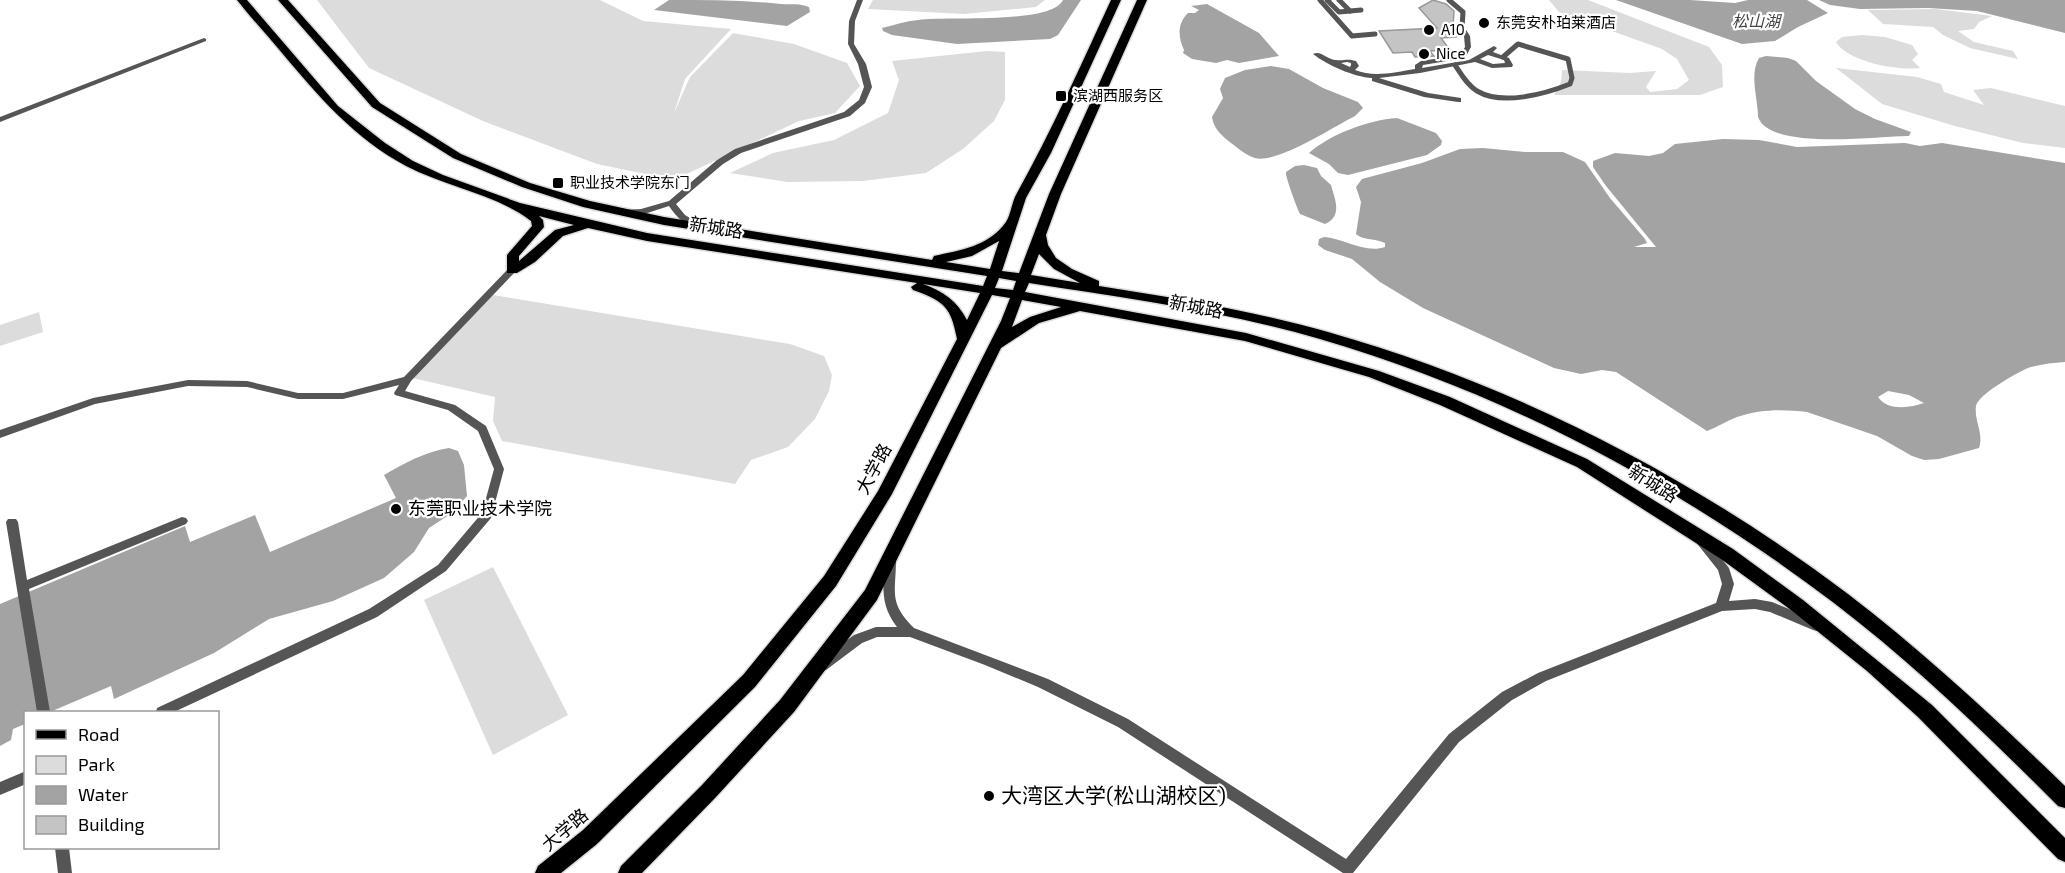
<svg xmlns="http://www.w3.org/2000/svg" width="2065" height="873" viewBox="0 0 2065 873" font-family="'Exo 2','Noto Sans SC',sans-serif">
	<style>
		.green { fill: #dcdcdc }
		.water { fill: #a3a3a3; fill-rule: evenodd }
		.building { fill: #c4c4c4; stroke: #999; stroke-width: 1.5 }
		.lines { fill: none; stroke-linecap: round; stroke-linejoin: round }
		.primary-casing { stroke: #dbdbdb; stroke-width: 3 }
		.pedestrian { stroke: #555; stroke-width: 5 }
		.minor { fill: #555; fill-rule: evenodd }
		.primary { fill: #000; fill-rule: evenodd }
		.poi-dot { fill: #000; stroke: #fff; stroke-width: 2 }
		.labels { text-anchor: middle; stroke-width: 4.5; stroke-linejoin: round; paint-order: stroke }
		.far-poi-label { font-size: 15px; fill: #000; stroke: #fff; text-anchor: start }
		.far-water-label { font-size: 16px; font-style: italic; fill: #444; stroke: #fff }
		.street-label { font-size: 18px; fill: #000; stroke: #fff }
		.poi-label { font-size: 18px; fill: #000; stroke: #fff; text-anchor: start }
		.near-poi-label { font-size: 21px; fill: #000; stroke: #fff; text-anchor: start }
	</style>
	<rect width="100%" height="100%" fill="#fff"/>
	<!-- green -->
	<g class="green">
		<path d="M317,0H600L643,21L731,29L685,79L674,113L690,77L733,33L794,44L847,63L860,86L835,113L799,121L674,180L597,164L483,121L369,68Z"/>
		<path d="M873,0H1045L1036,7L964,14L868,9Z"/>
		<path d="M1549,0H1588L1709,47L1722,65L1723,87L1700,95H1554L1561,82L1562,70L1630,73L1656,71L1646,87L1650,92L1677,89L1689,80L1677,59L1662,49L1559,12Z"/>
		<path d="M1936,9L1992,16L1979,22L1974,29L1958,31L1974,42L2013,51L2018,59L1970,48L1943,35L1933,27L1883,24L1868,10Z"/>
		<path d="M1862,35L1885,37L1912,45L1918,54L1912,60L1920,68C1898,71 1848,62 1836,42L1842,37Z"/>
		<path d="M987,51L1005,52V100L994,121L963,149L926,173L863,181L787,182L730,173L773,153L834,140L888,113L899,80L892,61Z"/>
		<path d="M1836,68L1917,77L1941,84L1944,92L1984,105L1973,90L1991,88L2065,106V148L2023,143L1955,126L1882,104Z"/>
		<path d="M493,295L790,344L824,356L832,375L829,391L815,419L788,447L751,460L735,484L502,441L493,421L495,397L408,377Z"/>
		<path d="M39,312L43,332L0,346V325Z"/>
		<path d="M493,567L568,715L493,755L424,600Z"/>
	</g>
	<!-- water -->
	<g class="water">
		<path d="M669,0C707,0 744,0 781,4C791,5 799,3 809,7L810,12L787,26L654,10Z"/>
		<path d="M1063,0H1081L1058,35L1050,39L957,44L892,35L883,31L882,28C894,25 906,21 918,20C945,16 1051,25 1063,0Z"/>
		<path d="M1616,0H1690L1735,3L1748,0H1807L1828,13L1798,27L1775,41L1742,44Z"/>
		<path d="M1819,0H2065V33L1977,11L1928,8L1860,9L1830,5Z"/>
		<path d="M1207,4L1259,33L1279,56L1239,63L1227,60L1216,63L1192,59L1183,53L1184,50C1178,37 1177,24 1188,13H1195L1199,10L1191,6Z"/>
		<path d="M1766,56L1788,58L1796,61L1816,81L1855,109L1875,119L1911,132L1909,136C1877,136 1770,151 1758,117C1758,98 1749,75 1759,58Z"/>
		<path d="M1271,66L1289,69L1323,88L1358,102L1363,108L1355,116C1333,127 1277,164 1255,158C1247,156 1238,148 1231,143C1223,137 1213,128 1212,117L1223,98L1220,89L1225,78L1245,70Z"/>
		<path d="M1397,118L1436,133L1442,141L1441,145L1427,155L1348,175L1338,173L1329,164L1309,153C1331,134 1368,120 1397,118Z"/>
		<path d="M1723,139L1759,140L1797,147L1905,143L1920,146L1942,143L2065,163V362C2053,363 2040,364 2028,368C2017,373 1978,394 1976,406C1974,420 1984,434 1979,448L1939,459L1924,460L1912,456L1877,436L1807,412C1784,409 1759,409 1737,417C1727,421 1717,427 1707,431L1616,372L1602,370L1581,374L1554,368L1423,308L1380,282L1352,259L1325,250L1318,245L1319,239L1324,237C1343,238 1365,254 1385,247V243C1375,238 1364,241 1356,234L1361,202L1356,187L1362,179L1422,163L1460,149L1483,148L1525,152H1563L1585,162L1610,198L1645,239L1647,243L1634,247H1656L1606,186L1593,167V161L1615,153L1649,156L1663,153L1675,144ZM1888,391L1909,395L1924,403C1910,408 1887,411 1878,397Z"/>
		<path d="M1304,165L1317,168L1321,176L1331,185C1335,200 1343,216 1325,224L1300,214C1297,208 1285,176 1286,172L1295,166Z"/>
		<path d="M449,448L458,451L464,465L467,496L452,513L429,528L414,552L384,578L333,601L269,619L214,653L114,699L111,686L50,712H26L25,724L13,729L11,740L0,746V604L185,526L190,542L255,515L270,552L396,498L384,475C405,463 424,452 449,448Z"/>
	</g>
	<!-- building -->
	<path class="building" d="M1433,0L1446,4L1454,11L1453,28L1456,37L1441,38L1450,50L1430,51L1434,56L1415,57L1412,52L1393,53L1379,31L1437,28L1419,8Z"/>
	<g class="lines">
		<defs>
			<path id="primary" d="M237,0H247L338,106L385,143L413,161L443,175L520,203L647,233L983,286L987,276L664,225L583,207L522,187L453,158L372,107L278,0H288L380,103L461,154L530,183L590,201L664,217L932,260L934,256C960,250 988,247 1006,222C1011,214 1012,201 1017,193C1052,130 1081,65 1111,0H1121L1051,153L1026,198L1002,271L1019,273L1049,194L1137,0H1147L1061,194L1046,235L1048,245L1056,258L1072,269L1099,281V286C1176,298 1253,311 1328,332C1515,385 1693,477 1848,594C1925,653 1996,719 2065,786V808L2058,806C1987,735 1914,664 1834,603C1680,486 1505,393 1320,339C1224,311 1126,298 1029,283L1025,292L1246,333L1379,371L1450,397L1587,459L1733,549L1803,600L1932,705L2065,838V862L2058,859L1918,717L1867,671L1791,610L1721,559L1577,467L1440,405L1369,377L1245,341L1080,311L1039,323L1001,348L877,600L794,712L716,797L642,873H618L621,866L702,785L780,700L865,590L1001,321L1010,298L992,295L892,494L836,586L755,687L597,844L561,873H535L538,866L583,830L743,675L824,576L878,491L957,339C951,308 945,301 913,290L911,287L917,283L647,241L588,228L563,236L535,262L517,273H507V255L532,226L531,221C496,194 446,187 406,166C354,138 319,97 282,53C267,35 251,18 237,0ZM539,216L574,225L555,230L519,261V256L544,227L543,220ZM999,241L990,269L946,262L972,256ZM1039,254L1054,269L1080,283L1031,275ZM999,278L1016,281L1013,290L995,288ZM923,284L980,293L967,320C957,301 943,291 923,284ZM1022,300L1061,307L1030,317L1012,327Z"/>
		</defs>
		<!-- primary casing -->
		<use href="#primary" class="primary-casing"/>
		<!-- pedestrian -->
		<g class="pedestrian">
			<path d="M1320,0L1352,36L1375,34"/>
			<path d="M1329,0H1327L1339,12L1361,10"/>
			<path d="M1339,0L1350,11"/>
			<path d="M1449,0L1463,12L1462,28L1467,36"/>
			<path d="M1455,65C1461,74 1467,85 1477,91C1502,106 1545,94 1570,84L1572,78L1568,59L1518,44L1503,57"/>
		</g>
		<!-- minor -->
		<g class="minor">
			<path d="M857,0H863L855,21L854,44L866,64L872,87L865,103L850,116L741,153L723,164L676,204L685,215L700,224V228C687,228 676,217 669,206L641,215L622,214V210L641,209L669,201L717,160L735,149L844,112L859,100L864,87L858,64L848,44L849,21Z"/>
			<path d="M1467,34L1470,36L1471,47L1465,58L1423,65L1422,68L1469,60L1494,46L1497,48L1493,52L1509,58L1513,65L1512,67L1492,68L1475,62L1420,73L1379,78L1428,93L1461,98V102H1458L1424,97L1372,81V78C1354,77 1327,65 1313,54C1321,50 1327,60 1336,60C1345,61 1346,58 1356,61L1359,66L1355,70C1374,78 1396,72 1415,69V65L1421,61L1460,55L1465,47L1464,36ZM1488,55L1504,60L1505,63L1493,64L1480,59ZM1347,62L1351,63V65L1350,67L1341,63Z"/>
			<path d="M204,38L206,39V41L0,122V117Z"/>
			<path d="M512,267L515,268L516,270L515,272L411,381L405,391L455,405L486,426L504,469L491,518L446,571L377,617L174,712H156L157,708L369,609L438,565L482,513L494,469L478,431L448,410L395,395L394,393L399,385L343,399H298L247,387L188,386L95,404L0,438V430L93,398L188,380L247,381L298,393H343L404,377L509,268Z"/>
			<path d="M182,517L186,518L188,521L186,524L29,589L50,712H37L6,522L8,519H16L18,522L27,580Z"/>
			<path d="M1701,537L1705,538L1729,568L1734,584L1729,601L1755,599L1772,602L1821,622L1823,626L1821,630L1817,631L1813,630L1770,612L1755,609L1722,611L1546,681L1512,700L1459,742L1353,873H1343L1118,727L1038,687L985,665L910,637H877L862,643L826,670L822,671L818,670L816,666L818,662L854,635L876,627H897C879,604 884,586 884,559L886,556L890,554L894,556L896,559C896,593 888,602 914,628L1048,679L1128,719L1346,859L1449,734L1502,692L1538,673L1716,603L1722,584L1718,570L1695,541L1697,538Z"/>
			<path d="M26,771V784L0,795V782Z"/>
			<path d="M55,848H69L72,873H58Z"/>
		</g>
		<!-- primary -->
		<use href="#primary" class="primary"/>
	</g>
	<!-- markers -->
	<g class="poi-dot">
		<circle cx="1484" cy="23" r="6"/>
		<circle cx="1429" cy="30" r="6"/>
		<circle cx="1424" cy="54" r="6"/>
		<rect x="1055" y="90" width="12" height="12" rx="3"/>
		<rect x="552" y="177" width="12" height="12" rx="3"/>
		<circle cx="396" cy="509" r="6"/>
		<circle cx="989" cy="796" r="6"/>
	</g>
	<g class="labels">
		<!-- far-poi labels -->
		<g class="far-poi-label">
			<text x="1496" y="28">东莞安朴珀莱酒店</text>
			<text x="1441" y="35">A10</text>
			<text x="1436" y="59">Nice</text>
			<text x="1073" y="101">滨湖西服务区</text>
			<text x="570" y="188">职业技术学院东门</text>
		</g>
		<!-- far-water labels -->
		<g class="far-water-label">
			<text x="1756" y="27">松山湖</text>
		</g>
		<!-- street labels -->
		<g class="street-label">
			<text transform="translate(716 228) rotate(9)" y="6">新城路</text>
			<text transform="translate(1196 307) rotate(11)" y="6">新城路</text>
			<text transform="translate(874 469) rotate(-62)" y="6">大学路</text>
			<text transform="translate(1653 484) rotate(32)" y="6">新城路</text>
			<text transform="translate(565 830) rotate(-40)" y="6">大学路</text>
		</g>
		<!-- poi labels -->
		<g class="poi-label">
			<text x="408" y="515">东莞职业技术学院</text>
		</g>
		<!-- near-poi labels -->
		<g class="near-poi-label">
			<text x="1001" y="803">大湾区大学(松山湖校区)</text>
		</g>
	</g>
	<!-- legend -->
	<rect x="24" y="711" width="195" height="138" fill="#ffffff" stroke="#999999" stroke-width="1.5"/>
	<rect x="36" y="730" width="30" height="9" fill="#000000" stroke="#999999" stroke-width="1.5"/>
	<text x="78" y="741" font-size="18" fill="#000000">Road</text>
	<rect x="36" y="756" width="30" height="18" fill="#dcdcdc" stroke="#999999" stroke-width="1.5"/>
	<text x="78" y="771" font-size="18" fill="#000000">Park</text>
	<rect x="36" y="786" width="30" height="18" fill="#a3a3a3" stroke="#999999" stroke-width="1.5"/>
	<text x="78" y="801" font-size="18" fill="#000000">Water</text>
	<rect x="36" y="816" width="30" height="18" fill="#c4c4c4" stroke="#999999" stroke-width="1.5"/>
	<text x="78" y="831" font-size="18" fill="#000000">Building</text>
</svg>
